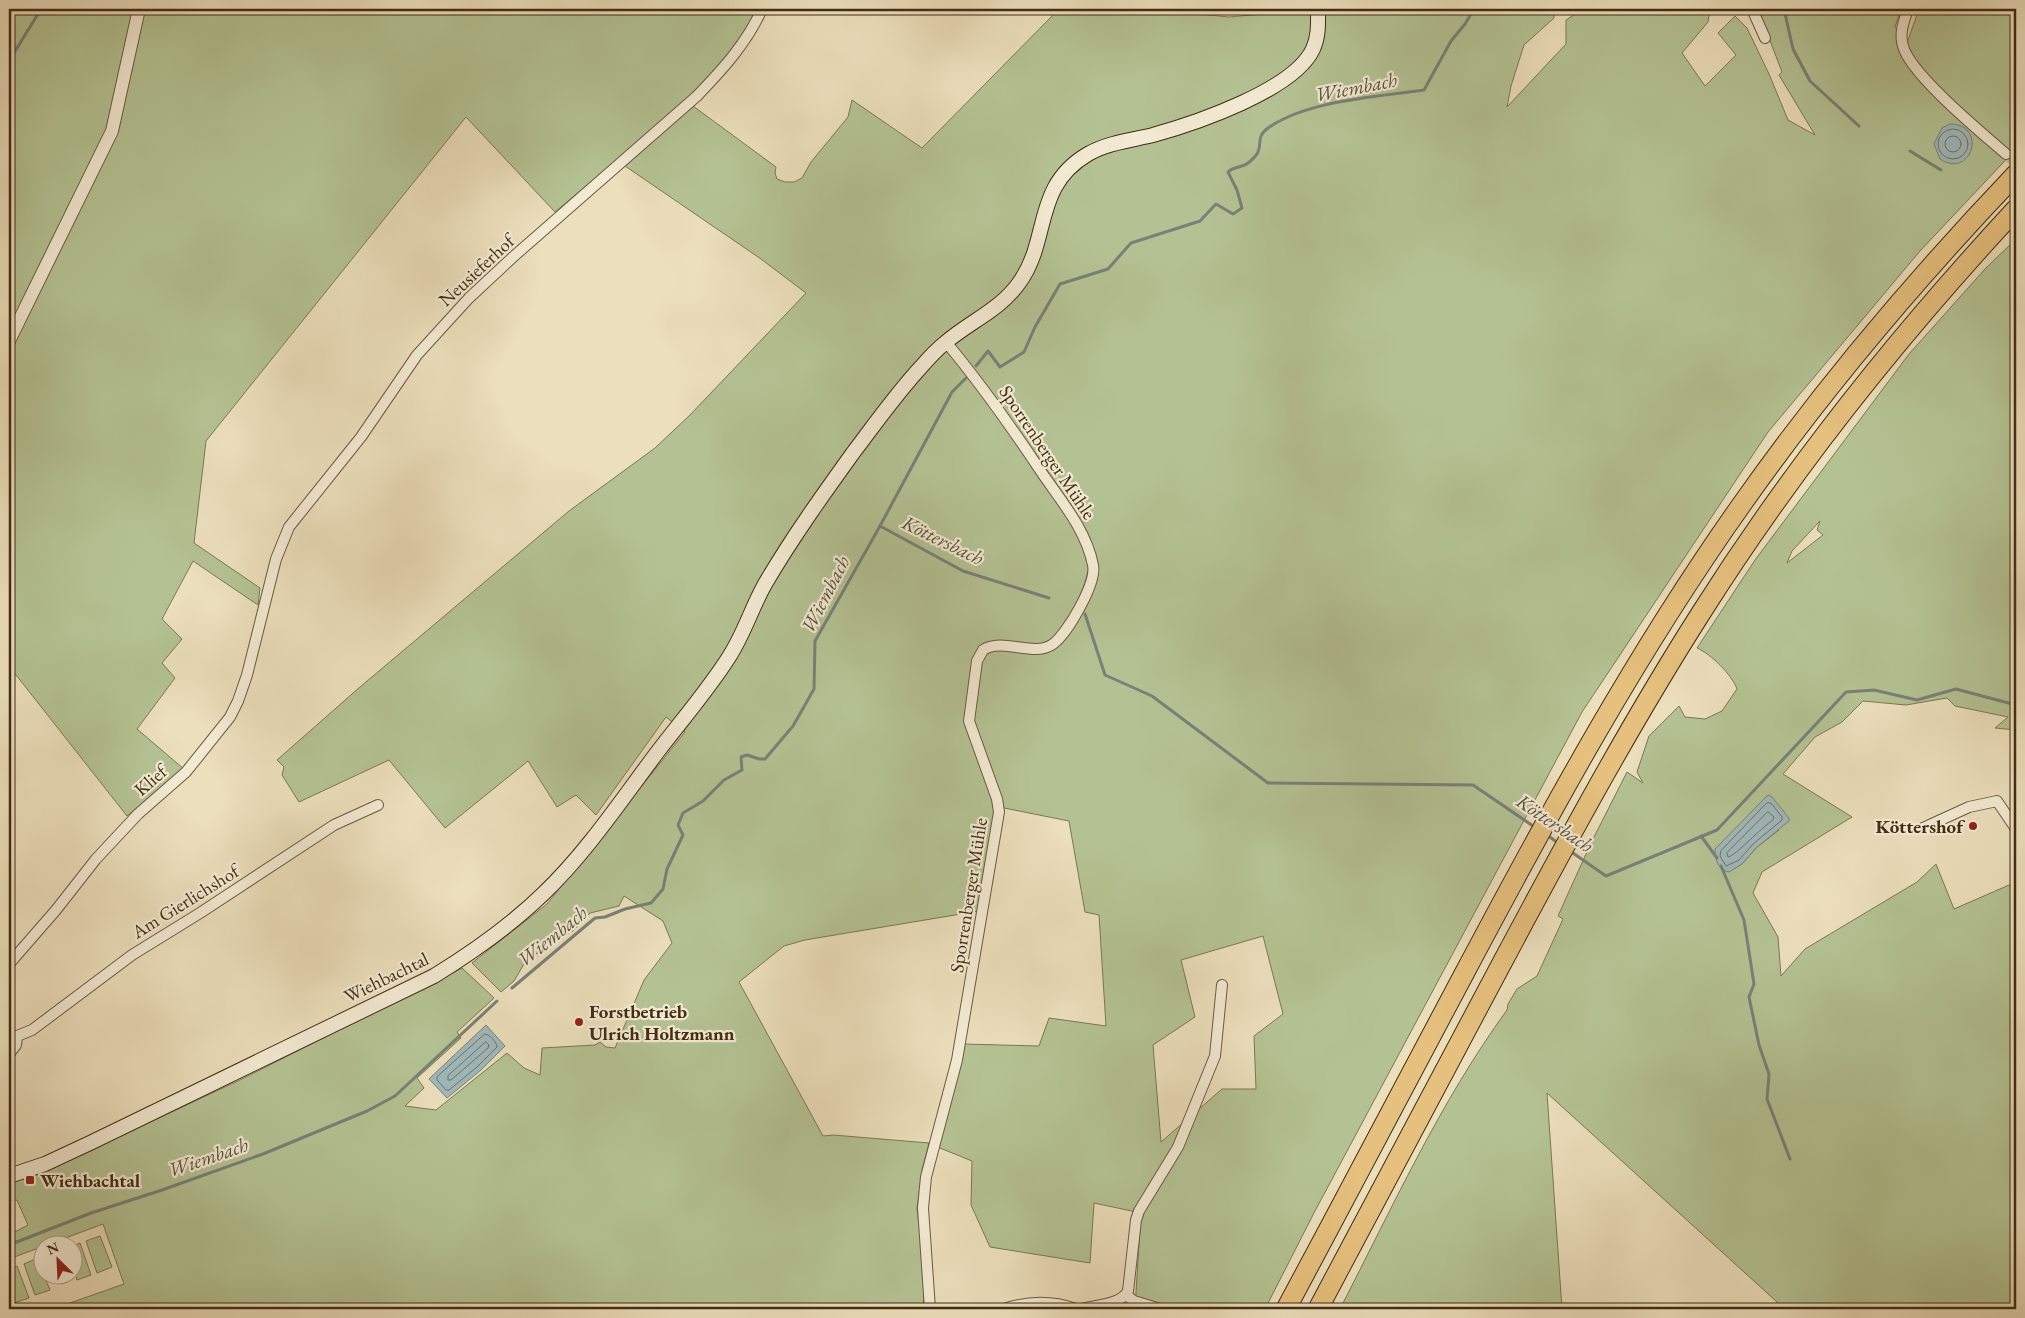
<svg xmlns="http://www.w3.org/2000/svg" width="2025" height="1318" viewBox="0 0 2025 1318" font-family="'EB Garamond',serif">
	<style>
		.green { fill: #b4c293; stroke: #7a7853; fill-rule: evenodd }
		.water { fill: #9fb9bc; stroke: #798178 }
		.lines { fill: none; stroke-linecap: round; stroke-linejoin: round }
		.shore { stroke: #707368; stroke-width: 1 }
		.stream { stroke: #798178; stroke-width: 3 }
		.minor-tunnel { stroke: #cabb9a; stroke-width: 10; stroke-dasharray: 10 5; stroke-linecap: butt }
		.minor-casing { stroke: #6c5a3d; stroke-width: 12 }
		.tertiary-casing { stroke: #6c5a3d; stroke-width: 14 }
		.secondary-casing { stroke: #412d13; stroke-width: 16 }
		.motorway-casing { stroke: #412d13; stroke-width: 21 }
		.minor { stroke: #f3ead3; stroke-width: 10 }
		.tertiary { stroke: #f3ead3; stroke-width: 12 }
		.secondary { stroke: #f3ead3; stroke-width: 14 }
		.motorway { stroke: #e6c07e; stroke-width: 19 }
		.poi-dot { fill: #8f2418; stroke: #f3ead3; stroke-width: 2 }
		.labels { text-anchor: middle; stroke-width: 4.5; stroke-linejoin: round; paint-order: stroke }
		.street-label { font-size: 19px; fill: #412d13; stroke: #f3ead3 }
		.poi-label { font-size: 19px; font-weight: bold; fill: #412d13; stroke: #f3ead3; text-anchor: start }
		.water-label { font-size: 20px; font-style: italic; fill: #58503d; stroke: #f3ead3 }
	</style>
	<rect width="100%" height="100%" fill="#ecdfbc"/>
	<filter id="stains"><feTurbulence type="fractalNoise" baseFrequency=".004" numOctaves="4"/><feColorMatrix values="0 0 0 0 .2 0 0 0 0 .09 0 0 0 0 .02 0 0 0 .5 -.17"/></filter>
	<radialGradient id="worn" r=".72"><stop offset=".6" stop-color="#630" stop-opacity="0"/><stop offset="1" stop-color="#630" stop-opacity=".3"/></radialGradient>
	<!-- green -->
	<g class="green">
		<path d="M9,9H760L734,50L694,95L555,212L466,117L206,441L194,543L260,588L258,605L193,561L162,619L182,639L162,663L175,678L137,729L185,770L127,816L9,666Z"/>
		<path d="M1059,9H1147L1229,17L1274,13L1273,9H1554V18L1524,45L1511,86L1507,107L1566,44V20L1583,9H1710L1708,22L1682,53L1705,86L1736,55L1718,33L1735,16L1747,28L1769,74L1788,120L1815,135L1779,75L1782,72L1758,9H1901L1895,27L1907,43L1919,9H2016V149L1920,251L1768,432L1582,712L1315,1211L1265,1309L1135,1308L1141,1213L1094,1203L1090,1263L990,1247L971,1205L972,1161L935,1146L963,1044L1039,1046L1049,1018L1106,1026L1099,915L1085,912L1069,821L1004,808L974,721L977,651L965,723L996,809L979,911L805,940L784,946L739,982L823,1136L833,1135L929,1143L922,1170L917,1208L925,1279L923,1309H53L124,1284L103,1224L9,1259V1235L28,1225L17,1200L9,1201V1183L35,1176L242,1079L462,968L494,998L457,1032L461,1038L417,1078L424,1088L405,1106L436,1110L507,1053L524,1068L540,1075L542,1048L595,1045L600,1042L606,1047L615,1048L644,980L672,943L663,921L624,896L619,906L590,913L573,931L555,939L548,949L528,957L514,981L501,992L472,963L547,904L685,732L666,717L596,815L576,795L557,807L528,761L445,828L389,760L299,802L282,775L284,767L277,760L360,687L569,511L655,448L690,415L806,293L761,259L625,166L693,106L776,167L775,173L777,179L785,182H794L802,178L811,162L848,117L852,100L922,148ZM1263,936L1283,1014L1254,1036L1256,1089H1222L1161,1142L1153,1045L1195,1017L1181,960Z"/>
		<path d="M2016,239V730L1995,728L2008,717L1955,706L1947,698L1906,705L1863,701L1842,722L1815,737L1783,774L1852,817L1762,872L1753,893L1778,937L1781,976L1805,949L1917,882L1936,864L1954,909L2016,882V1309H1777V1302L1547,1093L1562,1309H1340C1392,1208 1440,1102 1507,1010L1508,1004L1517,989L1537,976L1563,919L1558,916L1590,845L1627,772L1643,783L1637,772L1649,736L1679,706L1685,717L1705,719L1722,711L1737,689C1732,675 1711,654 1697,648L1755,560L1909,354L1985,269ZM1820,521L1817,530L1823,535L1787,563L1792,551ZM1779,830L1756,848L1742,864L1716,849Z"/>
		<path d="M100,1236L112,1267L97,1273L86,1241Z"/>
		<path d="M80,1243L91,1275L77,1280L73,1269V1246Z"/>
		<path d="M38,1258L42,1276H44L50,1290L35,1295L24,1264Z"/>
		<path d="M17,1266L29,1298L14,1303L9,1287V1269Z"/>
	</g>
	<!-- water -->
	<g class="water">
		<path d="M1950,124C1988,124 1972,180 1940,159L1934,144L1942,128Z"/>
		<path d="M1768,795L1771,796L1789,818V821L1756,848L1742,864L1729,872C1718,870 1715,859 1715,849Z"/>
		<path d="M486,1025L505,1046L481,1070L447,1098L429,1079Z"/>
	</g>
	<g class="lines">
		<!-- shore -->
		<g class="shore">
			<circle cx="1953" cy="144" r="15"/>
			<circle cx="1953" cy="144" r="8"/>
			<path d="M1767,803H1771L1782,817V820L1753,844L1739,860L1726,866L1720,856L1721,851Z"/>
			<path d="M1768,812L1774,817L1773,820C1763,826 1734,857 1728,857L1727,853Z"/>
			<path d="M485,1034C490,1034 497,1043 497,1047L477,1067L449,1090H446L437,1080V1077Z"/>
			<path d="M486,1042L489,1045L488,1048L451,1080H448V1076Z"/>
		</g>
		<!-- stream -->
		<g class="stream">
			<path d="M1784,9L1793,49L1810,81L1859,126"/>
			<path d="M9,61L41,9"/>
			<path d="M1910,151L1941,170"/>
			<path d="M976,366L988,351L1000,367L1024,352L1035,327L1060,284L1108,269L1131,243L1200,221L1216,204L1233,214L1242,208L1237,190L1228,172C1234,166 1242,168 1248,163C1251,161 1257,155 1258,152C1262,143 1256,137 1268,128C1308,100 1377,97 1424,90L1451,41L1465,24L1474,9"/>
			<path d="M880,526L963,571L1049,598"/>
			<path d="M1085,614L1105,675L1152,696L1268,783L1473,785L1536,828"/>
			<path d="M1546,834L1559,844"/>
			<path d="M1701,836L1717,858"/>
			<path d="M1570,851L1606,876L1717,830L1846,692L1874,690L1917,700L1956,689L2016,705"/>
			<path d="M1721,866L1744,920L1754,984L1749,997L1759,1045L1769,1074L1767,1099L1790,1159"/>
			<path d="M512,988L595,918L605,917L625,909L651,903L663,889L667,869L683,835L678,825L683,813L703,801L724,780L742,770L741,757L747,755L759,759H765L793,726L814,689L815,641L880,526L952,392L966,378"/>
			<path d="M9,1245L91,1213L162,1190L263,1154L367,1111L395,1096L497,1001"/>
		</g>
		<!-- minor-tunnel -->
		<path class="minor-tunnel" d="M2006,154L2016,164"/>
		<defs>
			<g id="minor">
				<path d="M1752,9L1765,38"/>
				<path d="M1908,9C1904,21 1899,33 1903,46C1910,74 1982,133 2006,154"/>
				<path d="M1923,828L1969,807L1997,801L2016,829"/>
				<path d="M9,964L56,910L96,859L138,814L186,772L230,717L238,701L247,675L276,559L289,527L361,437L417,355L469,298L513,257L697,96C722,70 747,43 762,9"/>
				<path d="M9,1036H17L32,1030L132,955L200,913L334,825L378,805"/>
				<path d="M9,1054L16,1045L17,1036"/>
				<path d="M1126,1295L1134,1301L1160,1309"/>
				<path d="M930,1309L923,1208L926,1177L957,1060L999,812L997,799L969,721L977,661L983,650C1003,637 1034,658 1053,644C1067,634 1097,583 1093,565C1086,530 1062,502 1042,473C1012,428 981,384 946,342"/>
				<path d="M1004,1309C1028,1301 1053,1301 1076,1309"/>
				<path d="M1081,1309C1095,1305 1121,1305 1128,1291L1136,1220L1139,1211L1178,1147L1215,1056L1222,985"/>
			</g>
			<path id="tertiary" d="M9,341L112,131L139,9"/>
			<path id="secondary" d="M9,1176L45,1164L90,1143L434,976C473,952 510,926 543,894C587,852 622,799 659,750C682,720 708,690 729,657C744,634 752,607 765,584C792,538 822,496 853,453C875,424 896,394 921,367C928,359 936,350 945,343C969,322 1000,310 1019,283C1051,239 1032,187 1088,154C1107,143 1132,140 1153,135C1196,123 1294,90 1313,49C1319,36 1318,22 1318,9"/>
			<g id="motorway">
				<path d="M1286,1309C1346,1197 1405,1085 1465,972C1550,812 1637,652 1742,504C1825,386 1917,278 2016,174"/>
				<path d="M1318,1309C1380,1193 1441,1077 1503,961C1566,843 1629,726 1701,613C1792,469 1900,334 2016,209"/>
			</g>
		</defs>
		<!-- minor casing -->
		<use href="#minor" class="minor-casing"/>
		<!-- tertiary casing -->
		<use href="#tertiary" class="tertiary-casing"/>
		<!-- secondary casing -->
		<use href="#secondary" class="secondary-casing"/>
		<!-- motorway casing -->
		<use href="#motorway" class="motorway-casing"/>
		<!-- minor -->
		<use href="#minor" class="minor"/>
		<!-- tertiary -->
		<use href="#tertiary" class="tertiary"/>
		<!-- secondary -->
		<use href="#secondary" class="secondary"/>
		<!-- motorway -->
		<use href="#motorway" class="motorway"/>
	</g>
	<!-- markers -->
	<g class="poi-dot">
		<circle cx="1973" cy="826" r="5"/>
		<circle cx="579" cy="1022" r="5"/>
		<rect x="25" y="1175" width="10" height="10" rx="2.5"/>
	</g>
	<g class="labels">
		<!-- street labels -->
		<g class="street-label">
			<text transform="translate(476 270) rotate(-43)" y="7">Neusieferhof</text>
			<text transform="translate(1048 452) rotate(56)" y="7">Sporrenberger Mühle</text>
			<text transform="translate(150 780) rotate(-41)" y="7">Klief</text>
			<text transform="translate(968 895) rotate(-81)" y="7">Sporrenberger Mühle</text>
			<text transform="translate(185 901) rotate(-32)" y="7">Am Gierlichshof</text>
			<text transform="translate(386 977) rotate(-26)" y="7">Wiehbachtal</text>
		</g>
		<!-- poi labels -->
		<g class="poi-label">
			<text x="1963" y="833" text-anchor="end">Köttershof</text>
			<text x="589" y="1018">Forstbetrieb<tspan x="589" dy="22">Ulrich Holtzmann</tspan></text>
			<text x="40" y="1187">Wiehbachtal</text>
		</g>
		<!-- water labels -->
		<g class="water-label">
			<text transform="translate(1356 87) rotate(-11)" y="7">Wiembach</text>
			<text transform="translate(943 540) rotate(26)" y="7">Köttersbach</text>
			<text transform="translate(825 594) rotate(-63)" y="7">Wiembach</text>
			<text transform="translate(1555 823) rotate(34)" y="7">Köttersbach</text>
			<text transform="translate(552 936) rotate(-39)" y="7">Wiembach</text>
			<text transform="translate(208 1157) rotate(-19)" y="7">Wiembach</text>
		</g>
	</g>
	<!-- margin -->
	<rect width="2025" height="1318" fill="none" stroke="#ecdfbc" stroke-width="30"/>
	<rect x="10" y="10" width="2005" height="1298" fill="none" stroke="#412d13" stroke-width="2.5"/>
	<rect x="15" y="15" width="1995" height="1288" fill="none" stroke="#412d13"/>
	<!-- north arrow -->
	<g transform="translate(58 1260) rotate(336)"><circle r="24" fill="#f3ead3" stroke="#ac9e86"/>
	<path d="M0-4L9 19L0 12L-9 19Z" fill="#8f2418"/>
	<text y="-8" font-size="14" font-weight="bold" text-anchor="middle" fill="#412d13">N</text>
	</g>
	<rect width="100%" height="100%" filter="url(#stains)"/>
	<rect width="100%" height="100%" fill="url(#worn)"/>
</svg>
